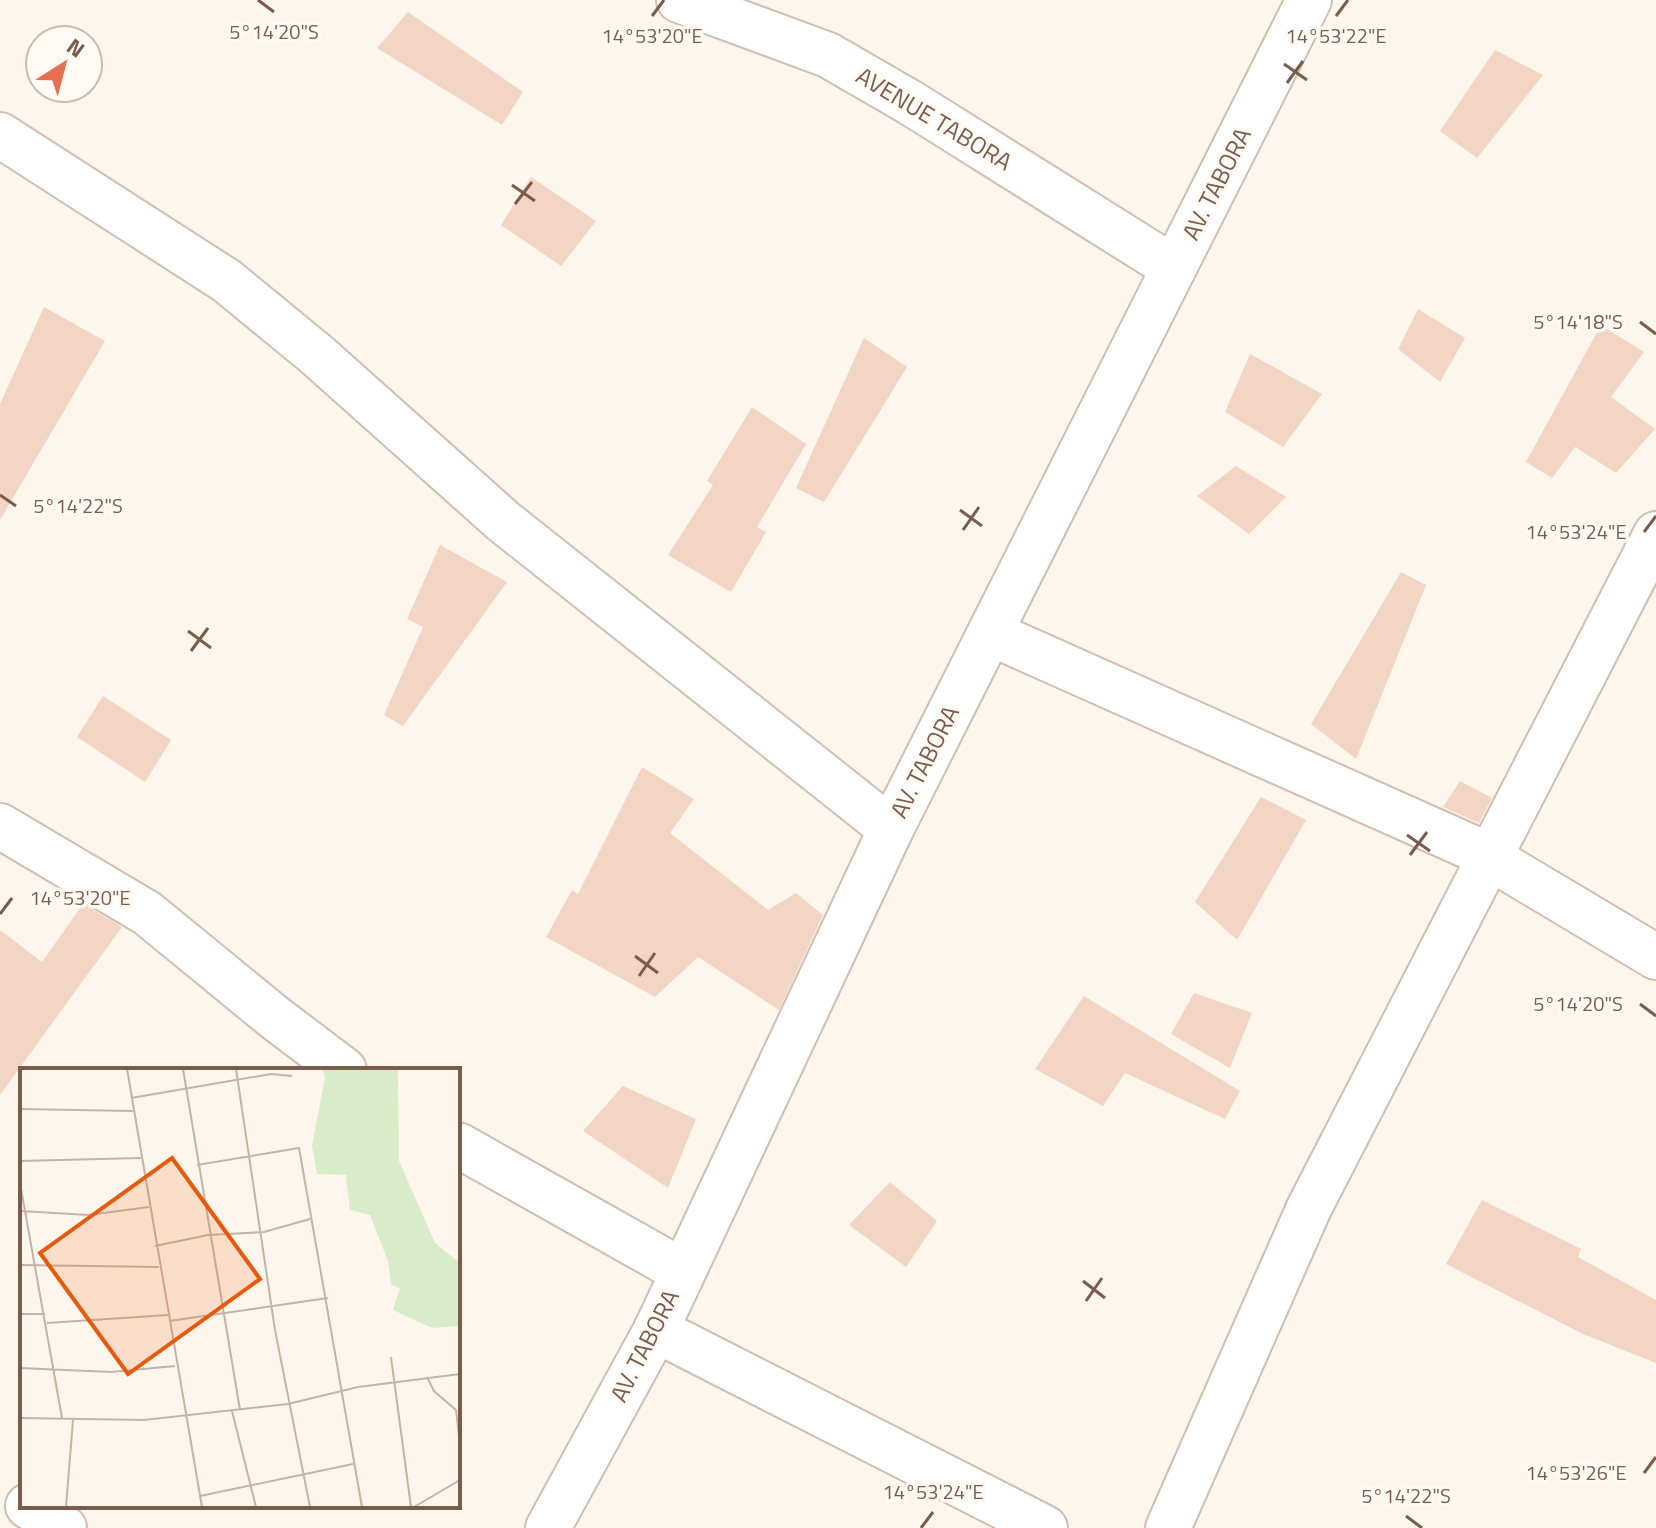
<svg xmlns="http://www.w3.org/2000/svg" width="1656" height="1528" viewBox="0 0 1656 1528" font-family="'Titillium Web',sans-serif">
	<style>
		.building { fill: #f3d5c3 }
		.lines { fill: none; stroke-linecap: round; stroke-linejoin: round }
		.street-casing { stroke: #d1beb0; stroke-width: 48 }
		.street { stroke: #fff; stroke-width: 44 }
		.ticks { fill: none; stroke: #7a5c4d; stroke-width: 3 }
		.labels { text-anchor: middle; stroke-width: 7; stroke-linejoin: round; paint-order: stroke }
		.street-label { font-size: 24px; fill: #7a5c4d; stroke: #fffaf3 }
		.inset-road { fill: none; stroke: #c5b3a7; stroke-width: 2 }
		.view { fill: #e8590c; fill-opacity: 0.15; stroke: #e8590c; stroke-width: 4 }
		.inset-edge { fill: none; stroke: #7a5c4d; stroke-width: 4 }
		.ticks-label { font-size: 20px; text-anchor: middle; fill: #7a5c4d; stroke: #fffaf3; stroke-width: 7; stroke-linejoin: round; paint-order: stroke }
	</style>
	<rect width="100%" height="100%" fill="#fdf6ec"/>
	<!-- building -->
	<g class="building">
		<path d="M408,12L523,92L502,125L377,48Z"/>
		<path d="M1495,50L1543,75L1477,158L1440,131Z"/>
		<path d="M531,177L596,221L561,266L501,225Z"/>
		<path d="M44,307L105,341L0,520V404Z"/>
		<path d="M1418,309L1465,338L1440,382L1398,349Z"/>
		<path d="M1601,325L1644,352L1611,397L1655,429L1616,473L1575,447L1552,478L1526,462Z"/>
		<path d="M864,338L907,367L824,502L796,488Z"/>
		<path d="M1250,354L1322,394L1283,447L1225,412Z"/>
		<path d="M752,407L806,444L757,527L766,532L731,592L668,555L713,485L707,481Z"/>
		<path d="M1236,466L1286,497L1249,534L1197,496Z"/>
		<path d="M440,545L507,582L403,726L384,715L423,627L407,619Z"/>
		<path d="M1401,572L1426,585L1356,759L1311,724Z"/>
		<path d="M103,696L171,740L145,782L77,737Z"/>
		<path d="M642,767L694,799L670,833L768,910L796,893L823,915L779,1010L698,957L655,997L546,937L572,890L578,894Z"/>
		<path d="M1460,781L1492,798L1479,823L1443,807Z"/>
		<path d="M1261,797L1306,820L1237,940L1195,902Z"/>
		<path d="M83,904L122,927L0,1095V930L42,962Z"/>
		<path d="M1194,993L1252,1013L1230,1068L1171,1034Z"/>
		<path d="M1084,996L1240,1091L1225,1119L1125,1073L1103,1106L1035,1069Z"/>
		<path d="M623,1086L696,1119L668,1188L583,1131Z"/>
		<path d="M890,1182L937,1221L906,1267L849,1225Z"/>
		<path d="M1482,1200L1581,1249L1578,1257L1656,1300V1363L1583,1334L1446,1264Z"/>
	</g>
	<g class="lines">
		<defs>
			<g id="street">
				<path d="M679,0L828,55L911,103L1174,268"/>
				<path d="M0,135L227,281L317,355L503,521L891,829"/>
				<path d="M990,633L1477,850L1656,957"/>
				<path d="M0,826L147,913L274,1017L344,1070"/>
				<path d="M458,1145L682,1271"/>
				<path d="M656,1330L1045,1528"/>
				<path d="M28,1506L64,1528"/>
				<path d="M548,1528L656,1330L891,829L1309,0"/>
				<path d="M1168,1528L1309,1208L1656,534"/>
			</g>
		</defs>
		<!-- street casing -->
		<use href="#street" class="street-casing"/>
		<!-- street -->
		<use href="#street" class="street"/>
	</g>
	<!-- ticks -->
	<path class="ticks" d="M258,0L274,12M652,16L664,0M1336,16L1348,0M1284,64L1307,80M1287,83L1303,61M512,185L535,201M515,204L532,182M1640,322L1656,334M0,495L16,506M960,510L982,526M963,530L979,507M1644,532L1656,516M188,631L211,648M191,651L208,628M1407,835L1430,851M1410,855L1427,832M0,914L12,898M635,956L658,973M639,976L655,953M1640,1004L1656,1016M1083,1281L1105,1298M1086,1301L1102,1278M1644,1473L1656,1457M1406,1516L1422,1528M921,1528L933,1512"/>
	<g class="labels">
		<!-- street labels -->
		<g class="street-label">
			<text transform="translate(934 119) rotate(31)" y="8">AVENUE TABORA</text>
			<text transform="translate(1217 184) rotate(-63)" y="8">AV. TABORA</text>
			<text transform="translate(925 762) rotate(-63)" y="8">AV. TABORA</text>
			<text transform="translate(645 1346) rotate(-63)" y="8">AV. TABORA</text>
		</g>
	</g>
	<!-- overview -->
	<g transform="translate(20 1068)">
		<rect width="440" height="440" fill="#fdf6ec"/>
		<path d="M302,1H378L379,93L415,175L440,195V258L412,260L373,242L380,220L371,217L368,193L350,147L330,142L326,107L297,106L292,78L305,9Z" fill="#d8ecc9"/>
		<path class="inset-road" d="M107,1L182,439M163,1L220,342M216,1L255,262L290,439M111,30L251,6L272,8M0,41L113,43M0,93L121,90M177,97L279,80L342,439M0,115L42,350M1,143L68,147L129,139M135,178L188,167L244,164L290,151M0,197L139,199M0,246H25M149,253L308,230M27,255L148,247M371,289L391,439M0,300L91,304L155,298M407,309L414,323L436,342L440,377M212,343L236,439M0,350L124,352L268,336L338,319L440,306M180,428L333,396M46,439L53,352M394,439L440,412"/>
		<path class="view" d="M152,90L240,211L108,306L20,185Z"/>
		<rect width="440" height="440" class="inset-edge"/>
	</g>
	<g class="ticks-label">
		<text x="274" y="39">5°14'20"S</text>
		<text x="652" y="43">14°53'20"E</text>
		<text x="1336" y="43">14°53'22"E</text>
		<text x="1578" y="329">5°14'18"S</text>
		<text x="78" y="513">5°14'22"S</text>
		<text x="1576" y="539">14°53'24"E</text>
		<text x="80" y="905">14°53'20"E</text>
		<text x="1578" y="1011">5°14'20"S</text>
		<text x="1576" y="1480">14°53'26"E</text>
		<text x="933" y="1499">14°53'24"E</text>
		<text x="1406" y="1503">5°14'22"S</text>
	</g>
	<!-- north arrow -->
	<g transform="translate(64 64) rotate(36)"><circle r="38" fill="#fffaf3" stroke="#cabbb1" stroke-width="2"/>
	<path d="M0-6L14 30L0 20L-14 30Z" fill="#e76f51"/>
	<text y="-12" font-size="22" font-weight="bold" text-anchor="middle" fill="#7a5c4d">N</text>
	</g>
</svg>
